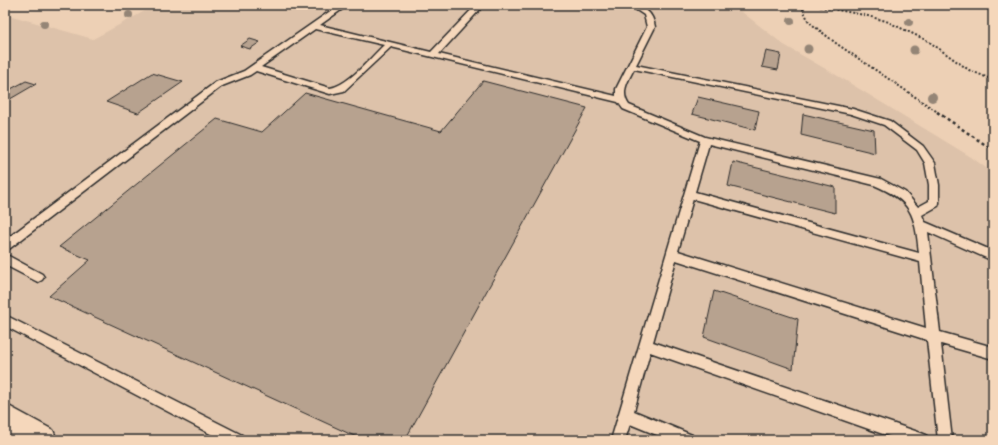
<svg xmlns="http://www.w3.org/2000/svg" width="998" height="445" viewBox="0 0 998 445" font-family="'Comic Neue',sans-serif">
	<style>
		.built { fill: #ddc2aa }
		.building { fill: #b7a28f; stroke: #2b2b2b }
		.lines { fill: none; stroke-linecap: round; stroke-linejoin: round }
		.lane-casing { stroke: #2b2b2b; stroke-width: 3 }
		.street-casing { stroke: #2b2b2b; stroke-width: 3 }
		.path-far1 { stroke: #2b2b2b; stroke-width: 2; stroke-dasharray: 2 2; stroke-linecap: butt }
		.path { stroke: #2b2b2b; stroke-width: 2.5; stroke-dasharray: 3 3; stroke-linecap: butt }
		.lane { fill: #f5d7bb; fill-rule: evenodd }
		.street { fill: #f5d7bb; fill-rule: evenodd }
		.tree { fill: #948576 }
	</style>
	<rect width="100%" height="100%" fill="#edd0b5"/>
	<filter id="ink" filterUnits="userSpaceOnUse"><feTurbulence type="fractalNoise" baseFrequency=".025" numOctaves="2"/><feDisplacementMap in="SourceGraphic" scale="8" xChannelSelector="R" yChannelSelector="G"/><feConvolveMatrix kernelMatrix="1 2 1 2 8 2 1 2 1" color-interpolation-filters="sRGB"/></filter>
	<g filter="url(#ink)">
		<!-- built -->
		<path class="built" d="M156,5H301L311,7L314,5H706L742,12L784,45L843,79L971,157L993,173V440H5V14L93,39Z"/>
		<!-- building -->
		<g class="building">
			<path d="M250,39L260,42L250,49L240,46Z"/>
			<path d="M766,51L781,54L778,70L762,67Z"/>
			<path d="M152,73L183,82L138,113L106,102Z"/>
			<path d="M26,81L36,84L5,102V92Z"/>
			<path d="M483,81L587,108L405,440H363L49,296L90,260L59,247L217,119L262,132L305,93L441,131Z"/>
			<path d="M698,97L759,111L755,130L692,114Z"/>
			<path d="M803,114L874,130L875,153L801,135Z"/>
			<path d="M733,162L835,187V213L728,186Z"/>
			<path d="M714,291L798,319L793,369L704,337Z"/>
		</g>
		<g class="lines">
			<defs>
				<g id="lane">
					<path d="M339,5H348L320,25L431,52L476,5H484L439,54L616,96V89L647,27L644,15L629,5C643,5 653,12 655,27L636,65L853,109L890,121L923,146L935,163L939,185V203L938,206L922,215L925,222L993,251V261L928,232L940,332L993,347V359L941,344L952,440H938L927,340L676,260L653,342L921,433L926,435L928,440H900L650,352L634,411L692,435L694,440H669L630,424L625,440H611L700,141L623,109L618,102L391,47L344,91L330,94L256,71L250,75L222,86L9,249L5,250V240L216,82L244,71ZM315,29L384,45C370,58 349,85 330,88L261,67ZM634,69L851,114L884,125L917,150L925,163L929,185V201L918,207L905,192L881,179L705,137L629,105C620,92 628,81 634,69ZM709,144L874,185C912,201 915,214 919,253L695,192ZM693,199L920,262L926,328L678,251Z"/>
					<path d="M5,254L42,274L44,277L42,280L38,282L34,280L5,265Z"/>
					<path d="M5,315L242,435L244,440H222L5,326Z"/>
				</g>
				<path id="street" d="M5,404L53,430L57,440H16L5,433Z"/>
			</defs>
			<!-- lane casing -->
			<use href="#lane" class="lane-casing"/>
			<!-- street casing -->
			<use href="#street" class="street-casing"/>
			<!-- path-far1 -->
			<g class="path-far1">
				<path d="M801,5L809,22L837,44L939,113"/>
				<path d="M812,5L864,15L886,21L928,41L969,70L993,80"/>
			</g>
			<!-- path -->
			<path class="path" d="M937,112L993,150"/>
			<!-- lane -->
			<use href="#lane" class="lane"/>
			<!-- street -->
			<use href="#street" class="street"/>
		</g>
		<!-- trees -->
		<g class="tree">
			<circle cx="129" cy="15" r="4"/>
			<circle cx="791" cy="21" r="4"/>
			<circle cx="909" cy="22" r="4"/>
			<circle cx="44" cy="24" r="4"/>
			<circle cx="808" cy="49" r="4.5"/>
			<circle cx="914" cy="50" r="4.5"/>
			<circle cx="932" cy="97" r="5"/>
		</g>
	</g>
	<!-- margin -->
	<rect width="998" height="445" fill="none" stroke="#f5d7bb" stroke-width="20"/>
	<rect x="10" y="10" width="978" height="425" fill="none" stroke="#2b2b2b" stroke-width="1.5" filter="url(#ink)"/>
</svg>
